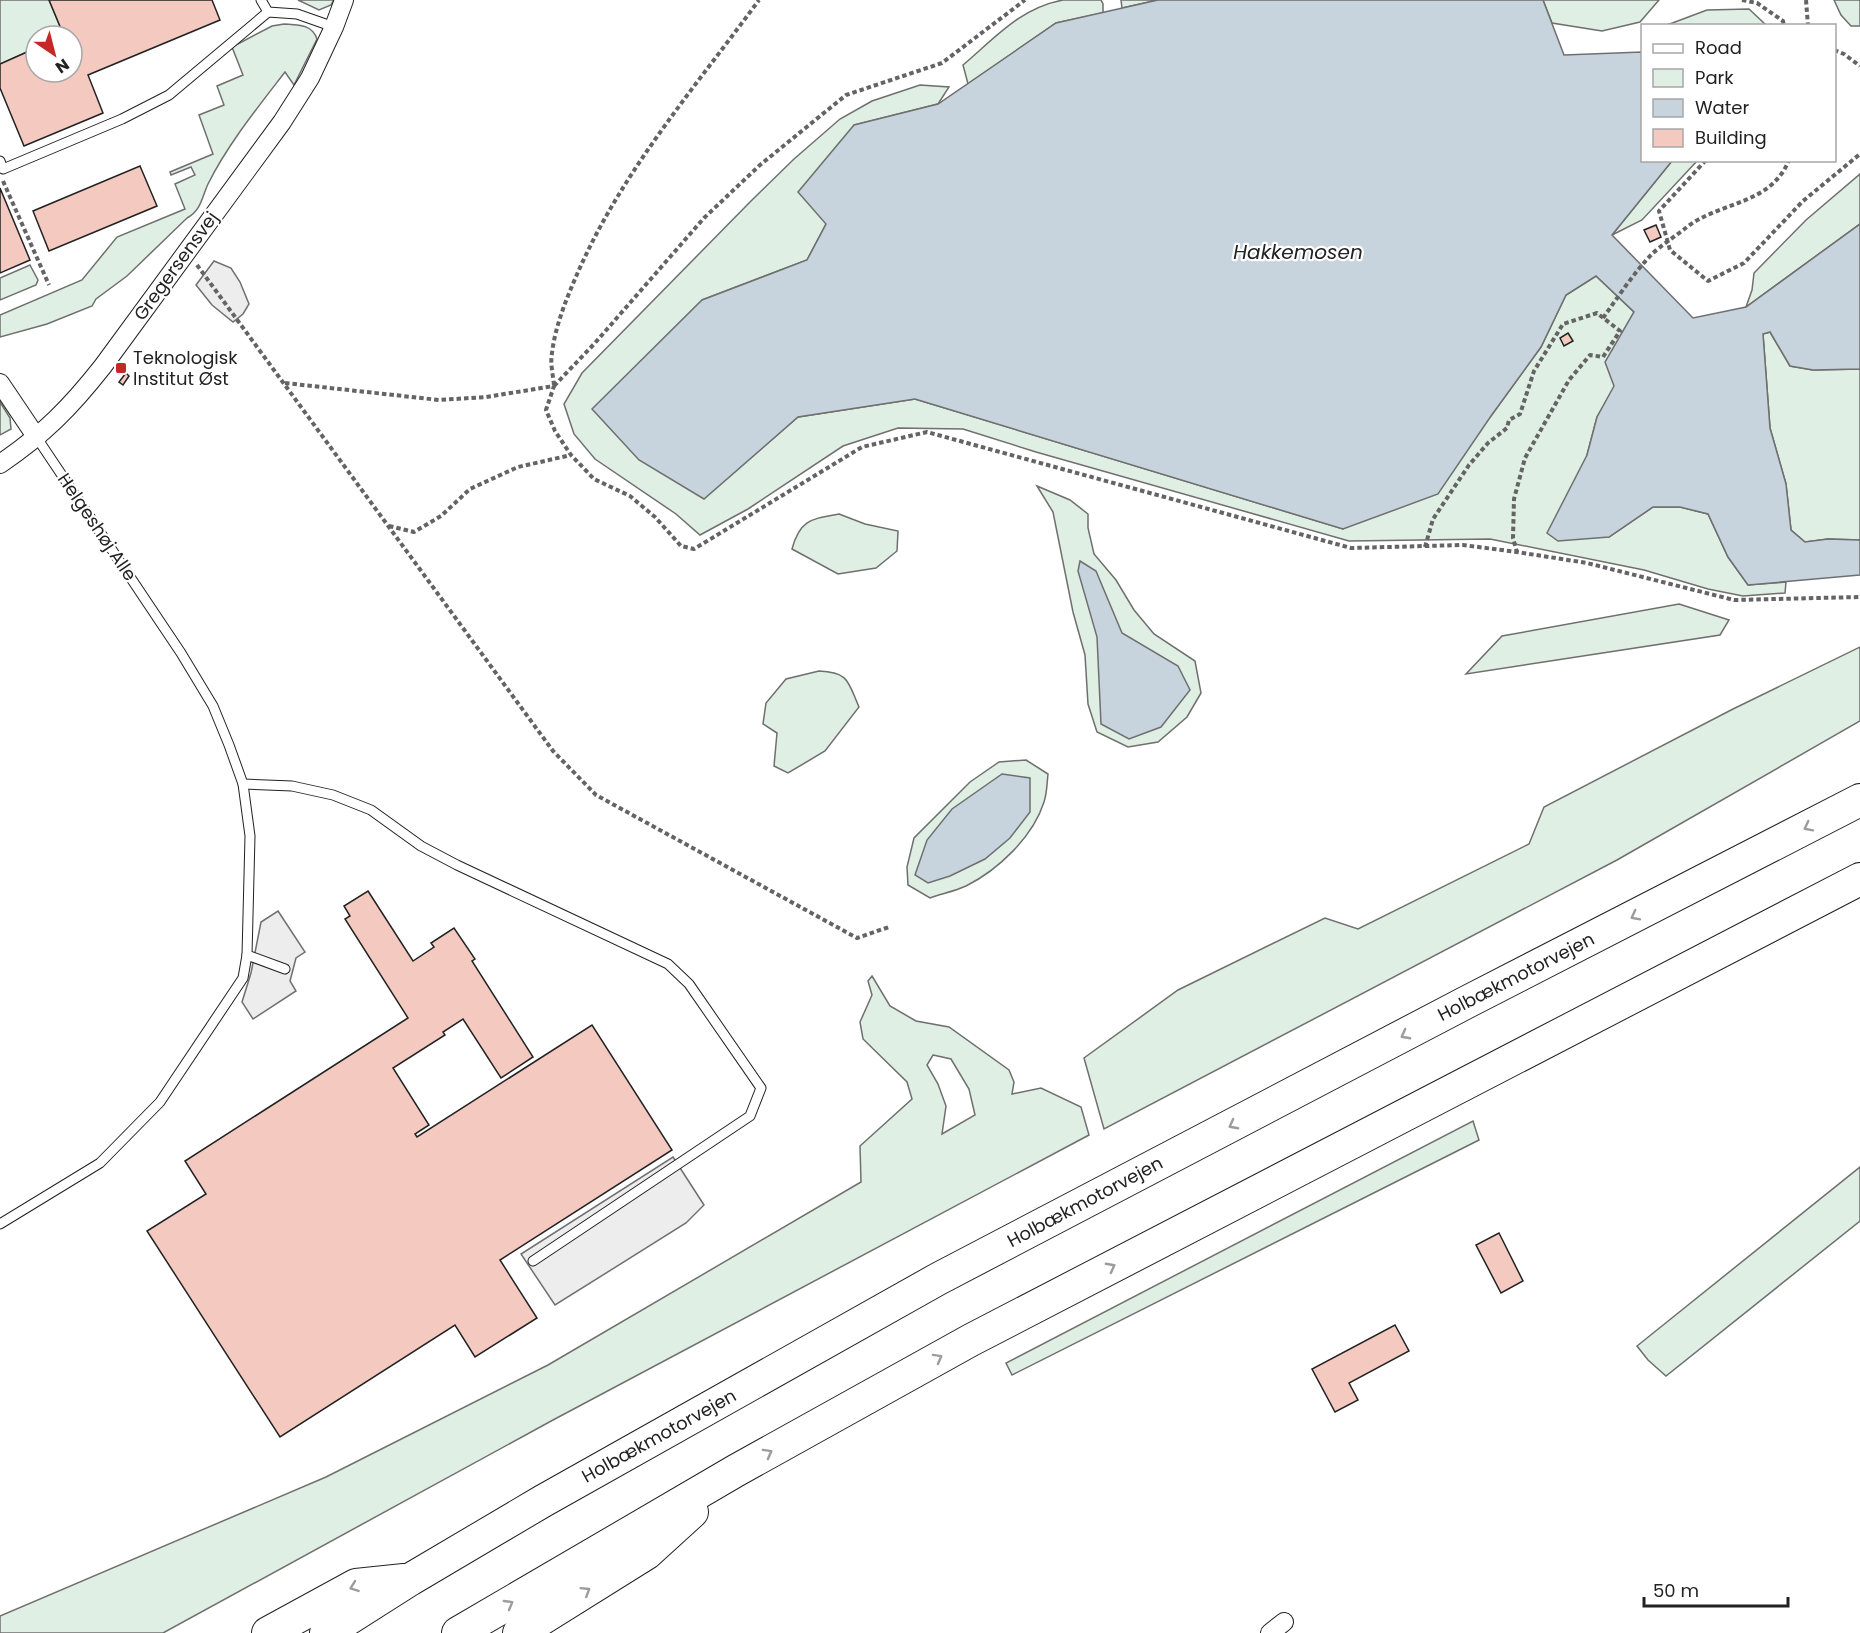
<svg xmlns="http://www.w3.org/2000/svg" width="1860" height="1633" viewBox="0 0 1860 1633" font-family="Poppins,sans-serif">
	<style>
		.green { fill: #e0efe3; stroke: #6f6f6f; stroke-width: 1.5; fill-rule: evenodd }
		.parking { fill: #ededed; stroke: #6f6f6f; stroke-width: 1.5 }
		.water { fill: #c7d3dd; stroke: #6f6f6f; stroke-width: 1.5 }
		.building { fill: #f3c9c0; stroke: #222; stroke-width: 1.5 }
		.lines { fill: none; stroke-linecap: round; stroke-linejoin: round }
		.lane-casing { stroke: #222; stroke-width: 11 }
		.street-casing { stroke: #222; stroke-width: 20 }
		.highway-casing { stroke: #222; stroke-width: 34 }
		.path { stroke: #646464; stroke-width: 4; stroke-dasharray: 4.5 3; stroke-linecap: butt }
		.lane { stroke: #fff; stroke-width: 9 }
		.street { stroke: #fff; stroke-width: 18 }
		.highway { stroke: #fff; stroke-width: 32 }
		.oneway { stroke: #9c9c9c }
		.poi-dot { fill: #c62828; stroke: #fff; stroke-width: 2 }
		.labels { text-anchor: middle; stroke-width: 4.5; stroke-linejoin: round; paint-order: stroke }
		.street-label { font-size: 18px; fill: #222; stroke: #fff }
		.poi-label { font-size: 18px; fill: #222; stroke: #fff; text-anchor: start }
		.water-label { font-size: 20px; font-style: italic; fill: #222; stroke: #fff }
	</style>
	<rect width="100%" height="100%" fill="#fff"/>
	<!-- green -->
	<g class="green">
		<path d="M0,0H49L64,36H36V48L0,64Z"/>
		<path d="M298,0H334L331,5L319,10Z"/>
		<path d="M1063,0H1101L1103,4V13L1056,23L968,84L963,65C995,38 1020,8 1063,0Z"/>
		<path d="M1121,0H1158L1122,8Z"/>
		<path d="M1543,0H1659L1640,22L1602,31L1552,23Z"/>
		<path d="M1834,0H1860V26H1851L1841,15Z"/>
		<path d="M1749,9L1766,25H1667L1707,10Z"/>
		<path d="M284,24C298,25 312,24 317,39L294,85L285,72C258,107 228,144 208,184C202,197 201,211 187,218L127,276L96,299L92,306L47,324L0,337V315L82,280L117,237L185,209L175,184L195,175L191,167L171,175L170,172L213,154L199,115L224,105L217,86L243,75L232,47L272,26Z"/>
		<path d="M920,85L949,87L938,104L854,125L826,224L807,260L702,300L704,498L798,417L915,399L1343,529L1491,416L1541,347L1566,295L1596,276L1634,312L1606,362L1615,386L1597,417L1587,455L1609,537L1653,507H1680L1708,514L1728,557L1748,585L1786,582L1785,593L1743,596L1708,589L1644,570L1490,539L1349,541L1036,452L963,429L898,428L843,446L748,509L700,535L676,514L595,459L574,434L564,404L582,373L750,202L794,159L840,119L872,101Z"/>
		<path d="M1672,161H1697L1642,220L1612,235Z"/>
		<path d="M1860,174V224L1746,307L1752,290L1754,273L1806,220Z"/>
		<path d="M30,265L38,280L36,285L0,300V278Z"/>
		<path d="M1770,332L1790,366L1813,370L1860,369V540L1828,539L1805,542L1791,530L1786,484L1770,428L1763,334Z"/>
		<path d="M0,402L10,418L11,429L0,435Z"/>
		<path d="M1037,486L1070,500L1088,514V528L1094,554L1116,580L1134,610L1154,634L1195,661L1201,693L1187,717L1158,742L1128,747L1097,732L1088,704L1085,655L1073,612L1053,512Z"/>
		<path d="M839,514L865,524L898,531L897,551L876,568L838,574L792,549C800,519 812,519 839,514Z"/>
		<path d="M1679,604L1729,620L1720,635L1466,674L1502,636Z"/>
		<path d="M1860,647V721L1617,860L1104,1129L1084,1058L1178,990L1325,918L1358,929L1529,844L1544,807L1733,709Z"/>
		<path d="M819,671C849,672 848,682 859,707L825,751L788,773L774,766L777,733L763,724L766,703L786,679Z"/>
		<path d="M1026,760L1048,774C1047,783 1047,793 1044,802C1033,837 998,870 966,886C955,891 941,894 930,898L908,885L907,867L914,838L970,782L999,762Z"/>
		<path d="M872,976L890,1006L916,1021L949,1027L1009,1070L1014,1082L1012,1094L1041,1088L1081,1107L1089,1135L553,1420L163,1633H0V1616L326,1477L548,1365L861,1182L860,1146L912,1099L907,1082L863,1039L860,1022L872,995L868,981ZM933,1055L951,1059L969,1089L975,1115L942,1134L946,1106L938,1084L927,1065Z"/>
		<path d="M1473,1121L1479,1140L1012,1375L1006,1363Z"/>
		<path d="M1860,1167V1221L1666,1376L1648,1360L1637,1346Z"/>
	</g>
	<!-- parking -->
	<g class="parking">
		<path d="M214,261L231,268L240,282L249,304L243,314L233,322L212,305L196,285Z"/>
		<path d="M278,911L305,952L296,958L290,981L296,991L253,1019L242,1002L251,973L261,922Z"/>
		<path d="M673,1157L704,1205L686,1223L555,1305L521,1254Z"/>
	</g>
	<!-- water -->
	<g class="water">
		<path d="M1158,0H1543L1564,55L1642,52V160L1672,161L1612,235L1693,318L1746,307L1860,224V369L1813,370L1790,366L1770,332L1763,334L1770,428L1786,484L1791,530L1805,542L1828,539L1860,540V575L1748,585L1728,557L1708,514L1680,507H1653L1609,537L1558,541L1547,533L1587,455L1597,417L1614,386L1605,362L1634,312L1596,276L1566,295L1541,347L1491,416L1438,494L1343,529L915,399L798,417L704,499L639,460L592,409L702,300L807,260L826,224L798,192L854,125L938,104L1056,23Z"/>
		<path d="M1080,561L1096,571L1122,633L1178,666L1190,690L1161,727L1129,739L1101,724L1097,637L1078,571Z"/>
		<path d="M1002,774L1030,778V812L1010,838L985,859L950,876L928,883L915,875L927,840L952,809Z"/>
	</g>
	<!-- building -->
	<g class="building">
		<path d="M49,0H212L220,20L88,75L103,113L24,146L0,88V64L36,48V72H72V36H64Z"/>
		<path d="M140,166L157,206L49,251L33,211Z"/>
		<path d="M0,188L30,260L0,273Z"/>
		<path d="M1656,225L1661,237L1650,242L1644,230Z"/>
		<path d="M1568,333L1573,341L1564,346L1560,338Z"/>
		<path d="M126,373L129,376L123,385L119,382Z"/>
		<path d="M368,891L413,961L434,947L431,943L454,928L475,959L472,961L533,1057L501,1078L463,1019L443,1032L445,1035L393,1068L429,1125L415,1134L417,1137L592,1025L672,1150L500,1260L537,1318L475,1357L455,1325L280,1437L147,1231L206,1194L185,1161L408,1018L345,919L350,916L344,906Z"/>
		<path d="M1499,1233L1523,1281L1501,1293L1476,1245Z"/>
		<path d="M1395,1325L1409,1351L1349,1383L1358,1400L1335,1412L1312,1369Z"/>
	</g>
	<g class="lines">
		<defs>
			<g id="lane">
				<path d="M261,0L268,12L297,14L334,27"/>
				<path d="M0,161L3,169L122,119L169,95L268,12"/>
				<path d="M243,784L292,786L333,795L371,810L421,846L457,865L668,964L689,984L761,1088L750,1116L533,1261"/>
				<path d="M247,955L285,969"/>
				<path d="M0,1224L100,1163L160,1102L243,978L247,955L250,836L243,784L229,745L213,706L181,653L37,438"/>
			</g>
			<g id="street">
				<path d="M0,383L37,438"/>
				<path d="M0,464C44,434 70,408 103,366L282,122L310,78L334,27L344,0"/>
				<path d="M1270,1633L1284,1622"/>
			</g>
			<g id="highway">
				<path d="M268,1633L356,1585L404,1580"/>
				<path d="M326,1633L411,1579L543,1501L938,1279L1467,1002L1860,800"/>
				<path d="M458,1633L737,1470L971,1340L1860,879"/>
				<path d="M519,1633L647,1553L692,1512"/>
			</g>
		</defs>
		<!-- lane casing -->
		<use href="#lane" class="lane-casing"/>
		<!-- street casing -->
		<use href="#street" class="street-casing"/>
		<!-- highway casing -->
		<use href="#highway" class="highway-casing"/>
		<!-- path -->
		<g class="path">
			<path d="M1742,0L1757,3L1783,21L1784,26"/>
			<path d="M1806,0L1808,26"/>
			<path d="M1834,50L1844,54L1860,66"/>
			<path d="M1706,160L1659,211L1670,250L1708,281L1744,263L1803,201L1860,154"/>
			<path d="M3,181L49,285"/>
			<path d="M197,265L553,751L596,795L857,938L889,927"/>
			<path d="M1603,318C1618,297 1633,274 1651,255C1661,245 1676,236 1687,227C1721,201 1771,205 1789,160"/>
			<path d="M285,383L439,400L486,397L554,386L546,410L555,431L571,455L594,479L630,496L655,517L681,546L694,549L862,447L927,432L1351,548L1463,545L1517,552L1587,563L1734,600L1860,597"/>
			<path d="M554,385C553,375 550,363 552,353C555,328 565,302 575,279C619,175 693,90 759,0"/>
			<path d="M554,386L595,343L704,218L760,165L846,95L942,63L1025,0"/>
			<path d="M389,526L414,532L441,516L470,489L518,467L571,455"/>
			<path d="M1425,547L1433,519L1469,465L1488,443L1507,428L1509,420L1520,414L1534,371L1563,324L1597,313L1620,331L1603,357L1590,355L1569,380L1525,458L1514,499L1513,538L1517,552"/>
		</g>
		<!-- lane -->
		<use href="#lane" class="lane"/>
		<!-- street -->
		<use href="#street" class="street"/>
		<!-- highway -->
		<use href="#highway" class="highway"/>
	</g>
	<!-- one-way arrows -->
	<defs><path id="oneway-chevron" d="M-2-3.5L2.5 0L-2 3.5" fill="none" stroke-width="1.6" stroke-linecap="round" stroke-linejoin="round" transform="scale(1.5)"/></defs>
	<g class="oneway">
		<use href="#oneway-chevron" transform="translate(1808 827) rotate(153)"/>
		<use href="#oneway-chevron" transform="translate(1635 916) rotate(153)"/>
		<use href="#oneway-chevron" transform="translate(1405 1035) rotate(152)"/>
		<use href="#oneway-chevron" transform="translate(1233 1125) rotate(152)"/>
		<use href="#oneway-chevron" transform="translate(1111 1267) rotate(-28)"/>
		<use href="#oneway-chevron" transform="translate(938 1358) rotate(-29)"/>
		<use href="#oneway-chevron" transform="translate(768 1453) rotate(-29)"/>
		<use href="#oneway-chevron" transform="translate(354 1587) rotate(160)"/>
		<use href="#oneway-chevron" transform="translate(586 1591) rotate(-32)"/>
		<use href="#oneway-chevron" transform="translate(509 1604) rotate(-30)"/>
	</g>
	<!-- markers -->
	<rect class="poi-dot" x="115" y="362" width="12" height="12" rx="3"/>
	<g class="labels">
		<!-- street labels -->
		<g class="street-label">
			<text transform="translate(176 266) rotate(-54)" y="6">Gregersensvej</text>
			<text transform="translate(97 527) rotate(56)" y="6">Helgeshøj Alle</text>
			<text transform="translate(1516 977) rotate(-27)" y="6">Holbækmotorvejen</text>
			<text transform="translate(1085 1202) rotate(-28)" y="6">Holbækmotorvejen</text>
			<text transform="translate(659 1436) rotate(-29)" y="6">Holbækmotorvejen</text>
		</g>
		<!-- poi labels -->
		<g class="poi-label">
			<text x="133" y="364">Teknologisk<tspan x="133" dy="21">Institut Øst</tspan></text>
		</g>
		<!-- water labels -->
		<g class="water-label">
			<text x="1298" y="259">Hakkemosen</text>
		</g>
	</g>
	<!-- legend -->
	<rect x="1641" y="24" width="195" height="138" fill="#ffffff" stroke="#a7a7a7" stroke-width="1.5"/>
	<rect x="1653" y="44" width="30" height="9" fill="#ffffff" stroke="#a7a7a7" stroke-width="1.5"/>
	<text x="1695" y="54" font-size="18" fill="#222222">Road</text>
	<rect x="1653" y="69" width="30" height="18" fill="#e0efe3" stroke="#a7a7a7" stroke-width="1.5"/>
	<text x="1695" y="84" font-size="18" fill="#222222">Park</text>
	<rect x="1653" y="99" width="30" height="18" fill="#c7d3dd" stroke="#a7a7a7" stroke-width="1.5"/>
	<text x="1695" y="114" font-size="18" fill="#222222">Water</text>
	<rect x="1653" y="129" width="30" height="18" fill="#f3c9c0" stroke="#a7a7a7" stroke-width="1.5"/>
	<text x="1695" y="144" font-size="18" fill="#222222">Building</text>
	<!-- north arrow -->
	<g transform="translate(54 54) rotate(145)"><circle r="28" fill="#ffffff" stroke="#a7a7a7" stroke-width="1.5"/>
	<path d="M0-4.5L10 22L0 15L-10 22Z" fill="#c62828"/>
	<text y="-9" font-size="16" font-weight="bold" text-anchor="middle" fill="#222222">N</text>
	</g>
	<!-- scale -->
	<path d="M1644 1597v9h144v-9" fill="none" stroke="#222222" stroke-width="3"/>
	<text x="1653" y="1597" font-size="18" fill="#222222" stroke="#ffffff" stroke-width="4.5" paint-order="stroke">50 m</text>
</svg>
